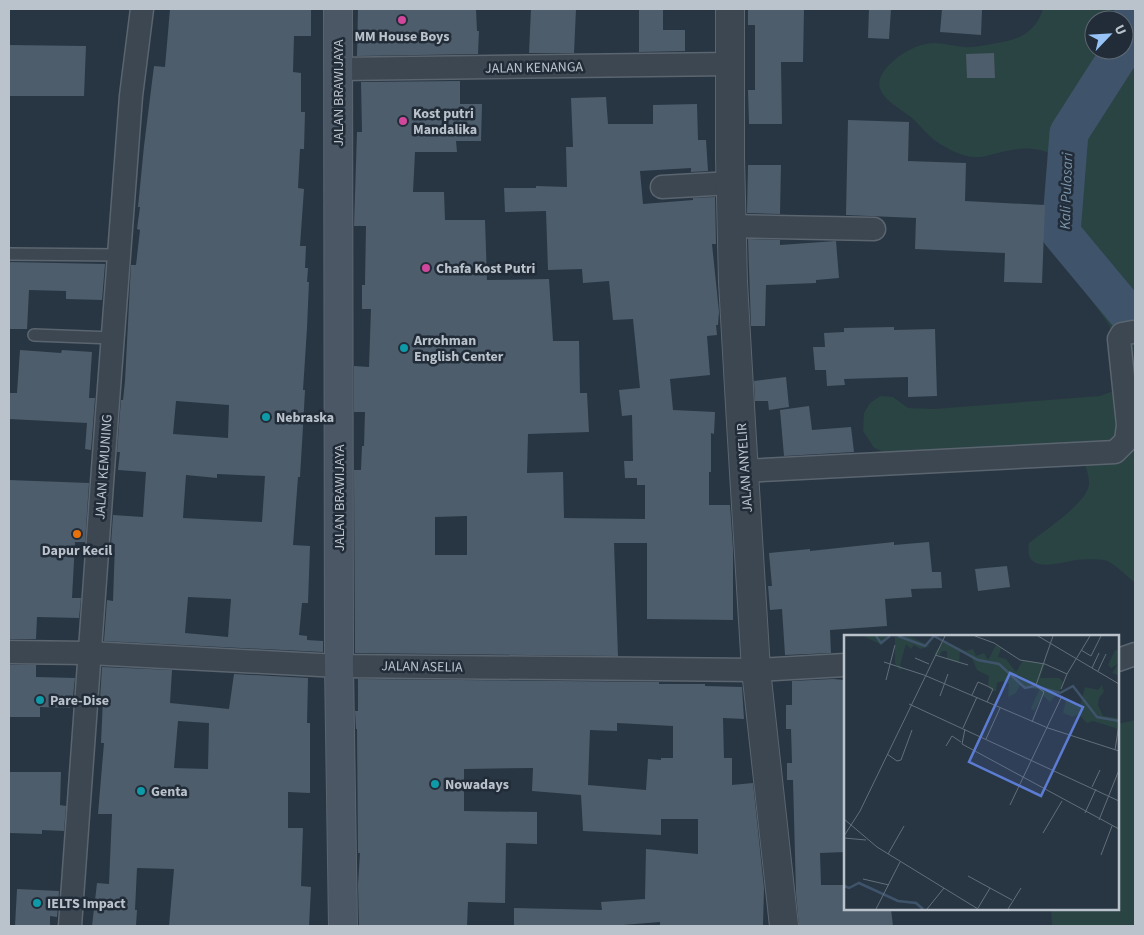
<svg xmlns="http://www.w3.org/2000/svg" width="1144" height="935" viewBox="0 0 1144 935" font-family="'Source Sans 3',sans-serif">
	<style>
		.green { fill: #2a4343; fill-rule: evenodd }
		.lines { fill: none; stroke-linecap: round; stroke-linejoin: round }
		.river { stroke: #3f546b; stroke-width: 39 }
		.building { fill: #4e5d6b; fill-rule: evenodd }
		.service-casing { stroke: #5b6570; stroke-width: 14 }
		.minor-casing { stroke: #5b6570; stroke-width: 25 }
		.tertiary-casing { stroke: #5b6570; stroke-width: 30 }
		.secondary-casing { stroke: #5b6570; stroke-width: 30 }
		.service { stroke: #3c4752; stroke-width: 11 }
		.minor { stroke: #3c4752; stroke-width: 22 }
		.tertiary { stroke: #3c4752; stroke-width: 28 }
		.secondary { stroke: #4b5765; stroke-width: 28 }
		.hotel-dot { fill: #d1479c; stroke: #212c38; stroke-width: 2 }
		.culture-dot { fill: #0f9aa8; stroke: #212c38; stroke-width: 2 }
		.food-dot { fill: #e8710a; stroke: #212c38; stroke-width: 2 }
		.labels { text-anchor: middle; stroke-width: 5; stroke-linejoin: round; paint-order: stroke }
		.poi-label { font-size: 14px; font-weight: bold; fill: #bac2cc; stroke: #212c38; text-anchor: start }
		.street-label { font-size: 14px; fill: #bac2cc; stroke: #212c38 }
		.water-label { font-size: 15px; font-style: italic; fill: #7c95ad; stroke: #212c38 }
		.inset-river { fill: none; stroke: #3f546b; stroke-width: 2.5 }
		.inset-road { fill: none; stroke: #626e7a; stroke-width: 1 }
		.view { fill: #5c7cd3; fill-opacity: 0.15; stroke: #5c7cd3; stroke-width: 2.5 }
		.inset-edge { fill: none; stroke: #bac2cc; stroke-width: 2.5 }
	</style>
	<rect width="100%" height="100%" fill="#283643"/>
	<!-- green -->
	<g class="green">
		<path d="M1043,9H1135V583C1128,577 1113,562 1104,560C1096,559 1085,559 1077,560C1059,562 1023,576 1029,543C1044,531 1090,501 1089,483C1089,472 1084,462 1079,453H887L874,448L863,431L864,413L870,403L880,396L893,397L908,408L934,409L1100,396L1116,390V341L1108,323L1088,296L1080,281L1061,233L1066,162C1040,146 1027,146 998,153C991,154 983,158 976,157C962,157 948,149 937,142C927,135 921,126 912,118C893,103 863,91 890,64C900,54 912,47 926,44C938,41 951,46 964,47C971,48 979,46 986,45C1013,41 1034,37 1043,9ZM1094,20H1124V50H1094Z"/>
		<path d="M1135,720V926H1052L1051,909H1118V724Z"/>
	</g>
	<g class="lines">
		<!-- river -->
		<g class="river">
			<path d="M1124,46L1135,10"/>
			<path d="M1122,50L1069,133L1061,233L1135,322"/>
		</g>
	</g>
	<!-- building -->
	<g class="building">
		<path d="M170,9H311V36H294L293,72L301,73V112H305L304,149H300L298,188L304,189L300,246H306L305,268H308L307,282H309L307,328L303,390H305L303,427L300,477H298L293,545L310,546L308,603H302L299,635L307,636V640L323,641V652L104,641L107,600L113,601L115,544H111L113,515L143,517L146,472L118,470L120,452H117L121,400H123L125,381L131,265H136L140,230L137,229L140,207H138L144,146L154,66L165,67ZM176,401L229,405L228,438L173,434ZM217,474L265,476L262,522L183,518L186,475L217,478ZM188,597L231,599L228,637L185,633Z"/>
		<path d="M358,9H476L477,31H479L478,54L357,56Z"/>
		<path d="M531,9H576L574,53H529Z"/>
		<path d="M639,9H663V30H685V51L639,52Z"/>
		<path d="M748,9H804L803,62H781L782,124H749L748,90H755V25H748Z"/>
		<path d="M869,9H891L889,39L868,38Z"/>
		<path d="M942,9H982L981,35L940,32Z"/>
		<path d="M9,45L86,46L84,96H9Z"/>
		<path d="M994,53L995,78H967L966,54Z"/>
		<path d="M460,81V104H482L481,141H456L457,152H415L413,192H444L445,220H485L487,280L549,279L553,341H579L580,393H587L589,432L528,434L527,473L563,472L564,518L645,519V485H637V478H625L624,461H633L632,415L622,416L619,390L640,388L633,319L613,320L609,281L583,283L582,269L548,270L546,211L505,212L504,188H536V186L567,187L566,147H573L571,98L606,97L608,124H653V105L697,104L698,140H706L708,171L691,172V168L640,171L643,204L693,200V198L715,197L716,244H712L719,312L718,325H716L717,335L707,336L710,375L670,379L673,410L715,412L714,434L711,433V472H709V505H730L733,549V620L647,619V543H614L618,656L355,653L354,470H361L362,446H364L365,412H354V366L369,367L371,309H362V285H365L366,226H354L357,132H362L361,82ZM467,516V555H435V517Z"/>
		<path d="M848,120L909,122L908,161L966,163L965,201L1045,205L1042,283L1004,282L1005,253L915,249L916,218L846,215Z"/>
		<path d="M748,165H781L780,214L747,213Z"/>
		<path d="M748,239L780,240V245L836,241L839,278L816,280V283L766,285L765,326H751Z"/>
		<path d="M9,262L105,264L102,300L66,299V291L29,290L27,329H9Z"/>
		<path d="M894,327V330L935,329L937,396L908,397V377L844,379L845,385L827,386L826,370H815L813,347H825L824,333L844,332V328Z"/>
		<path d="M20,350L61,353L62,350L92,352L89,398H95L91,450L85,449L87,423L9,419V393H17Z"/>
		<path d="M786,377L789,407L769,410L768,401H755L754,381Z"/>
		<path d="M809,406L812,430L851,427L854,452L784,456L780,410Z"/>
		<path d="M9,480L89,483L85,542H75L72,598H81L79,618L37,617L36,639H9Z"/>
		<path d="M894,542V545L929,542L932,572H941L942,588L911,589L912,597L885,599L887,626L830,630L831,653L785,655L782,609L770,610L768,586H772L769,553L810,549V551Z"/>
		<path d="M1007,566L1010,587L978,591L975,569Z"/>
		<path d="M9,665H36V677L75,678L73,696H71L70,708L40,707V717H9Z"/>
		<path d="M102,667L172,670L170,703L229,709L234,674L308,678L307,723H310V793L288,792V828H303L301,886L311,887L309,926H169L174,869L137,868L135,910H137L136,926H92L97,883L109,884L112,814H98L104,743H101L103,699H100ZM178,721L209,723L208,769L174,768Z"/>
		<path d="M358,679L659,682V684H705V686L742,687L744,719L723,718L724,758H732V785L753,783L764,888L763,926H660V922L623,925V926H514V908L602,910L601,902L645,899L646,849L698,854V819H661V835L583,831L581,795L532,791L533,768L464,769V811L537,812V844L506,843L505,903L468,902L467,926H359L358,885L360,853H358L357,729H356L355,711H358ZM617,723L673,726V758H661V760L648,759L646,790L588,785L590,730L617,731Z"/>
		<path d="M833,679L845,680V852L820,853L821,885H845V909H891L893,926H799L796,893L793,780H787V763H792L791,729H786V705H792V681Z"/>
		<path d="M9,772H61L60,805L66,806L64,831L42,830V834L9,833Z"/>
		<path d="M17,889L59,891L57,917L50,916V926H15Z"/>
	</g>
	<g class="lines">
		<defs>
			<g id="service">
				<path d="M9,254L119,255"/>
				<path d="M34,335L113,338"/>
			</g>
			<g id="minor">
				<path d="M338,69L730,64"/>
				<path d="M662,187L731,183"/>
				<path d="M732,226L874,229"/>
				<path d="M744,471L1115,452L1126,441L1128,425L1119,339L1122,334L1133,332"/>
				<path d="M9,652L89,653L339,666L756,670L845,665"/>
				<path d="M1118,660L1135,654"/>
				<path d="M70,926L107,414L131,96L142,9"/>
			</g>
			<path id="tertiary" d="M730,9V157L733,282L741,423L756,670L784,926"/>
			<path id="secondary" d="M338,9L339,666L343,926"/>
		</defs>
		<!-- service casing -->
		<use href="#service" class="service-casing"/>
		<!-- minor casing -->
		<use href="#minor" class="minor-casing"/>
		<!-- tertiary casing -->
		<use href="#tertiary" class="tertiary-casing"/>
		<!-- secondary casing -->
		<use href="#secondary" class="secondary-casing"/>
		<!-- service -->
		<use href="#service" class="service"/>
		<!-- minor -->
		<use href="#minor" class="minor"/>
		<!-- tertiary -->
		<use href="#tertiary" class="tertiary"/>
		<!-- secondary -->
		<use href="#secondary" class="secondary"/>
	</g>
	<!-- markers -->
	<g class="hotel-dot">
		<circle cx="402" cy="20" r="5"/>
		<circle cx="403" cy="121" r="5"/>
		<circle cx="426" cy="268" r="5"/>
	</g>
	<g class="culture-dot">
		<circle cx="404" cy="348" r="5"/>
		<circle cx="266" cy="417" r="5"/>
		<circle cx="40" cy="700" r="5"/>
		<circle cx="435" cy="784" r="5"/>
		<circle cx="141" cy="791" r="5"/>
		<circle cx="37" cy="903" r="5"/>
	</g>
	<circle class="food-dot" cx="77" cy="534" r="5"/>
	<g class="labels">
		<!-- poi labels -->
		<g class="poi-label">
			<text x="402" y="41" text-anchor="middle">MM House Boys</text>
			<text x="413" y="118">Kost putri<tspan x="413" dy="16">Mandalika</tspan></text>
			<text x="436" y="273">Chafa Kost Putri</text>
			<text x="414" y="345">Arrohman<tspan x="414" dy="16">English Center</tspan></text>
			<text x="276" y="422">Nebraska</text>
			<text x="77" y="555" text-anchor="middle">Dapur Kecil</text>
			<text x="50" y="705">Pare-Dise</text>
			<text x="445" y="789">Nowadays</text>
			<text x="151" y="796">Genta</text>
			<text x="47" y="908">IELTS Impact</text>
		</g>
		<!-- street labels -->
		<g class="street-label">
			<text transform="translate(534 67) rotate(-1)" y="5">JALAN KENANGA</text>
			<text transform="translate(338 93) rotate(-90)" y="5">JALAN BRAWIJAYA</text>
			<text transform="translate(103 467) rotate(-86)" y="5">JALAN KEMUNING</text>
			<text transform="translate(744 468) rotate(-94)" y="5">JALAN ANYELIR</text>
			<text transform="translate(339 498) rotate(-90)" y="5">JALAN BRAWIJAYA</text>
			<text transform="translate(422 666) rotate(1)" y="5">JALAN ASELIA</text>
		</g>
		<!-- water labels -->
		<g class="water-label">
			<text transform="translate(1066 191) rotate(-88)" y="5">Kali Pulosari</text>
		</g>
	</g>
	<!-- overview -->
	<g transform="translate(844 635)">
		<rect width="275" height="275" fill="#283643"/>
		<path d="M19,1H46L38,10ZM51,1L67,2L86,11L76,14L70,10L67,14L62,9L56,30L59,34L55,35L51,28ZM100,6L122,16L129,14L132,21L140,18L144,25L152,10L157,13L154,22L162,24L172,37L179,25L201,29L196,43H215L219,47L217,54L206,67L199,60L190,76L187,73L195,55L176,50L172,58L164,62L165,49L159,46L153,48L152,56H147L144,50L145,41L133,35L127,21L116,17L115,28L103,24V16H98L95,21L90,19ZM271,15L275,16V41L268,38L274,29L267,33L264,30ZM258,50L260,57L255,63L254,70L259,81L275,83L274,94L249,86L243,88L234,79L229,82L219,78L222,65L236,71L241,52L254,55Z" fill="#2a4343"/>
		<path class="inset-river" d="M32,1L37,8L46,1M54,1L81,11L90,1L134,25L155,29L181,53L191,51L216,58L229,51L253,82L275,86M0,251L5,253L15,248L54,266L72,268L79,274"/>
		<path class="inset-road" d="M131,1L150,8L176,25L201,29L223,39L246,1M194,1L275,49M237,15L247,21L257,1M91,20L124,30M71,23L85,29M40,27L80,40L204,93L275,116M248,33L255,18M254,36L262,19M42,45L51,10M192,50L209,1M217,54L223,39M128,60L134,47L141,50L149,54L143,67M96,61L104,39M65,69L275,166M188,87L200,57L192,51M119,93L133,62M121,94L118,109L275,194M142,104L156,73M102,111L108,101L117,107M271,115L275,89M43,119L53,126L57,125L68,95M248,152L256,135M166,170L217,63M241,178L252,154M0,184L33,212L134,274M255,185L275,135M199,198L218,166M0,201L16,176L101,1M0,203L22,205M44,219L60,191M257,220L268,191M124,241L168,265M19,244L45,250M134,273L146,253M32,274L56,227M83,274L100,253M164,274L177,253"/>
		<path class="view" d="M166,38L239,72L197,161L125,127Z"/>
		<rect width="275" height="275" class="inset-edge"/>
	</g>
	<!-- border -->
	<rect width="1144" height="935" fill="none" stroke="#bac2cc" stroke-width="20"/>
	<!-- north arrow -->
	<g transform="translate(1109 35) rotate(65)"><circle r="24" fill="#212c38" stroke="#5e6873"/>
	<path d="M0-4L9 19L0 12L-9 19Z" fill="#96c2f5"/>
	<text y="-8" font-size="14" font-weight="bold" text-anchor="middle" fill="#bac2cc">U</text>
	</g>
</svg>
